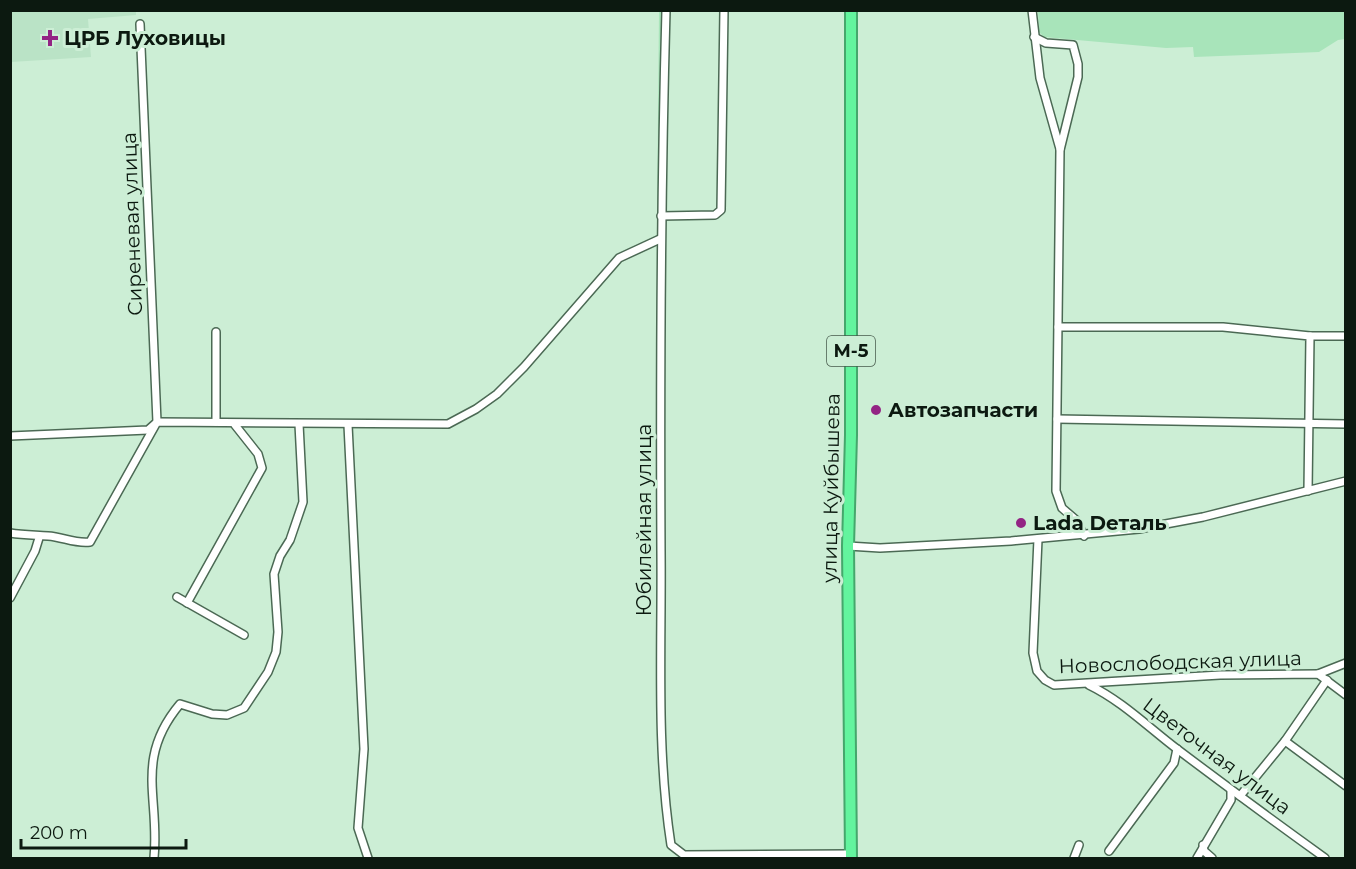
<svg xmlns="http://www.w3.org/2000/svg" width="1356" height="869" viewBox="0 0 1356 869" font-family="Montserrat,sans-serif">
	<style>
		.built { fill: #bae3c6 }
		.green { fill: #a8e4ba }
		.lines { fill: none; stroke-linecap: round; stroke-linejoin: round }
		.minor-casing { stroke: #4b6954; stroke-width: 10 }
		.highway-casing { stroke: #45a76c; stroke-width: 14 }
		.minor { stroke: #fff; stroke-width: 7 }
		.highway { stroke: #63f49e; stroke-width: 10 }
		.poi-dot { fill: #932484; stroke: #cceed5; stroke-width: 2 }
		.labels { text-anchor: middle; stroke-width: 6; stroke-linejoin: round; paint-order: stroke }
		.shield { fill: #cceed5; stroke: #46594b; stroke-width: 1.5 }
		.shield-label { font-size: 18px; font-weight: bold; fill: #0c1910 }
		.poi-label { font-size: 20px; font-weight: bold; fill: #0c1910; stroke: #cceed5; text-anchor: start }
		.street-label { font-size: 20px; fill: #0c1910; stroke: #cceed5 }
	</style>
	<rect width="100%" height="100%" fill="#cceed5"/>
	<!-- built -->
	<path class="built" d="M11,10H136V15L88,19L91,57L11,62Z"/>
	<!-- green -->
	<g class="green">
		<path d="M665,10L660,222L657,217L659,11Z"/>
		<path d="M1038,11H1345V39L1338,40L1319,52L1194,57L1193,47L1166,48L1044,37L1039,32Z"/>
	</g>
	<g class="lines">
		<defs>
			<g id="minor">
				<path d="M666,10C661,191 660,370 661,551C662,648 656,748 671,845L684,855L851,854"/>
				<path d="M1032,10L1040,78L1060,149"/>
				<path d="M1034,37L1046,43L1073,45L1078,64V77L1060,150L1056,491L1062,508L1076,520L1084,536"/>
				<path d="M661,216L715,215L721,210L724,10"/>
				<path d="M1058,327H1223L1310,336L1308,491"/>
				<path d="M1310,336H1346"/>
				<path d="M1057,419L1346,424"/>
				<path d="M216,422V332"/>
				<path d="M348,425L364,749L358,828L368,858"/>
				<path d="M10,436L148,430L157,422L140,24"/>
				<path d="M10,533C24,535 35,535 48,536C63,537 75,544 90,542L157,422L448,424L476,409L497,394L524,367L619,258L660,239"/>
				<path d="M1038,539L1033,653L1037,671L1045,680L1054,685L1220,675L1318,674L1346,695"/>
				<path d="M848,546L880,548L1011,541L1139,529L1203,517L1346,481"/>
				<path d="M177,597L244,635"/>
				<path d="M10,598L35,551L39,538"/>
				<path d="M187,603L262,468L258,454L235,425"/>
				<path d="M1318,674L1346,663"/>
				<path d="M1089,685C1122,701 1148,727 1177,749C1226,786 1275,822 1325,858"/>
				<path d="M1285,741L1346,786"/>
				<path d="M1240,796L1285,741L1327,680"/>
				<path d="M1203,845L1204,851L1212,858"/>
				<path d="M1109,851L1174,763L1177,749"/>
				<path d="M154,858C160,798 134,759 180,704L212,714L227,715L244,708L268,672L276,652L278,632L274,574L280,556L290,540L303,502L299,424"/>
				<path d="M1074,858L1079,845"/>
				<path d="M1197,858L1231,800V790"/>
			</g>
			<path id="highway" d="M851,10V435L848,546L851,858"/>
		</defs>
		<!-- minor casing -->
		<use href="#minor" class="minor-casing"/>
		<!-- highway casing -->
		<use href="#highway" class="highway-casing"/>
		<!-- minor -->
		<use href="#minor" class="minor"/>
		<!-- highway -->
		<use href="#highway" class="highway"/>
	</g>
	<!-- markers -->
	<g class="poi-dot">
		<path d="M47 29h6v6h6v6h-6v6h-6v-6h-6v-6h6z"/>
		<circle cx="876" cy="410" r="6"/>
		<circle cx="1021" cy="523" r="6"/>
	</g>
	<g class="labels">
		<!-- shield labels -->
		<rect class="shield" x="827" y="336" width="48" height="30" rx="4.5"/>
		<g class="shield-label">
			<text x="851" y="357">М-5</text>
		</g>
		<!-- poi labels -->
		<g class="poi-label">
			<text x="64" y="45">ЦРБ Луховицы</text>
			<text x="888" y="417">Автозапчасти</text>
			<text x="1033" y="530">Lada Dеталь</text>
		</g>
		<!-- street labels -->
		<g class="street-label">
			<text transform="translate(132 224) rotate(-92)" y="7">Сиреневая улица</text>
			<text transform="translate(831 488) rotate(-89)" y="7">улица Куйбышева</text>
			<text transform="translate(644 520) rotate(-90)" y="7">Юбилейная улица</text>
			<text transform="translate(1180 662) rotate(-2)" y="7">Новослободская улица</text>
			<text transform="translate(1217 756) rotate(37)" y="7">Цветочная улица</text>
		</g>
	</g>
	<!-- border -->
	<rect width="1356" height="869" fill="none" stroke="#0c1910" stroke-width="24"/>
	<!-- scale -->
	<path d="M21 839v9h165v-9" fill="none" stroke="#0c1910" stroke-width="3"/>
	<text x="30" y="839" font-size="18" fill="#0c1910" stroke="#cceed5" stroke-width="4.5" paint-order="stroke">200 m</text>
</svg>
